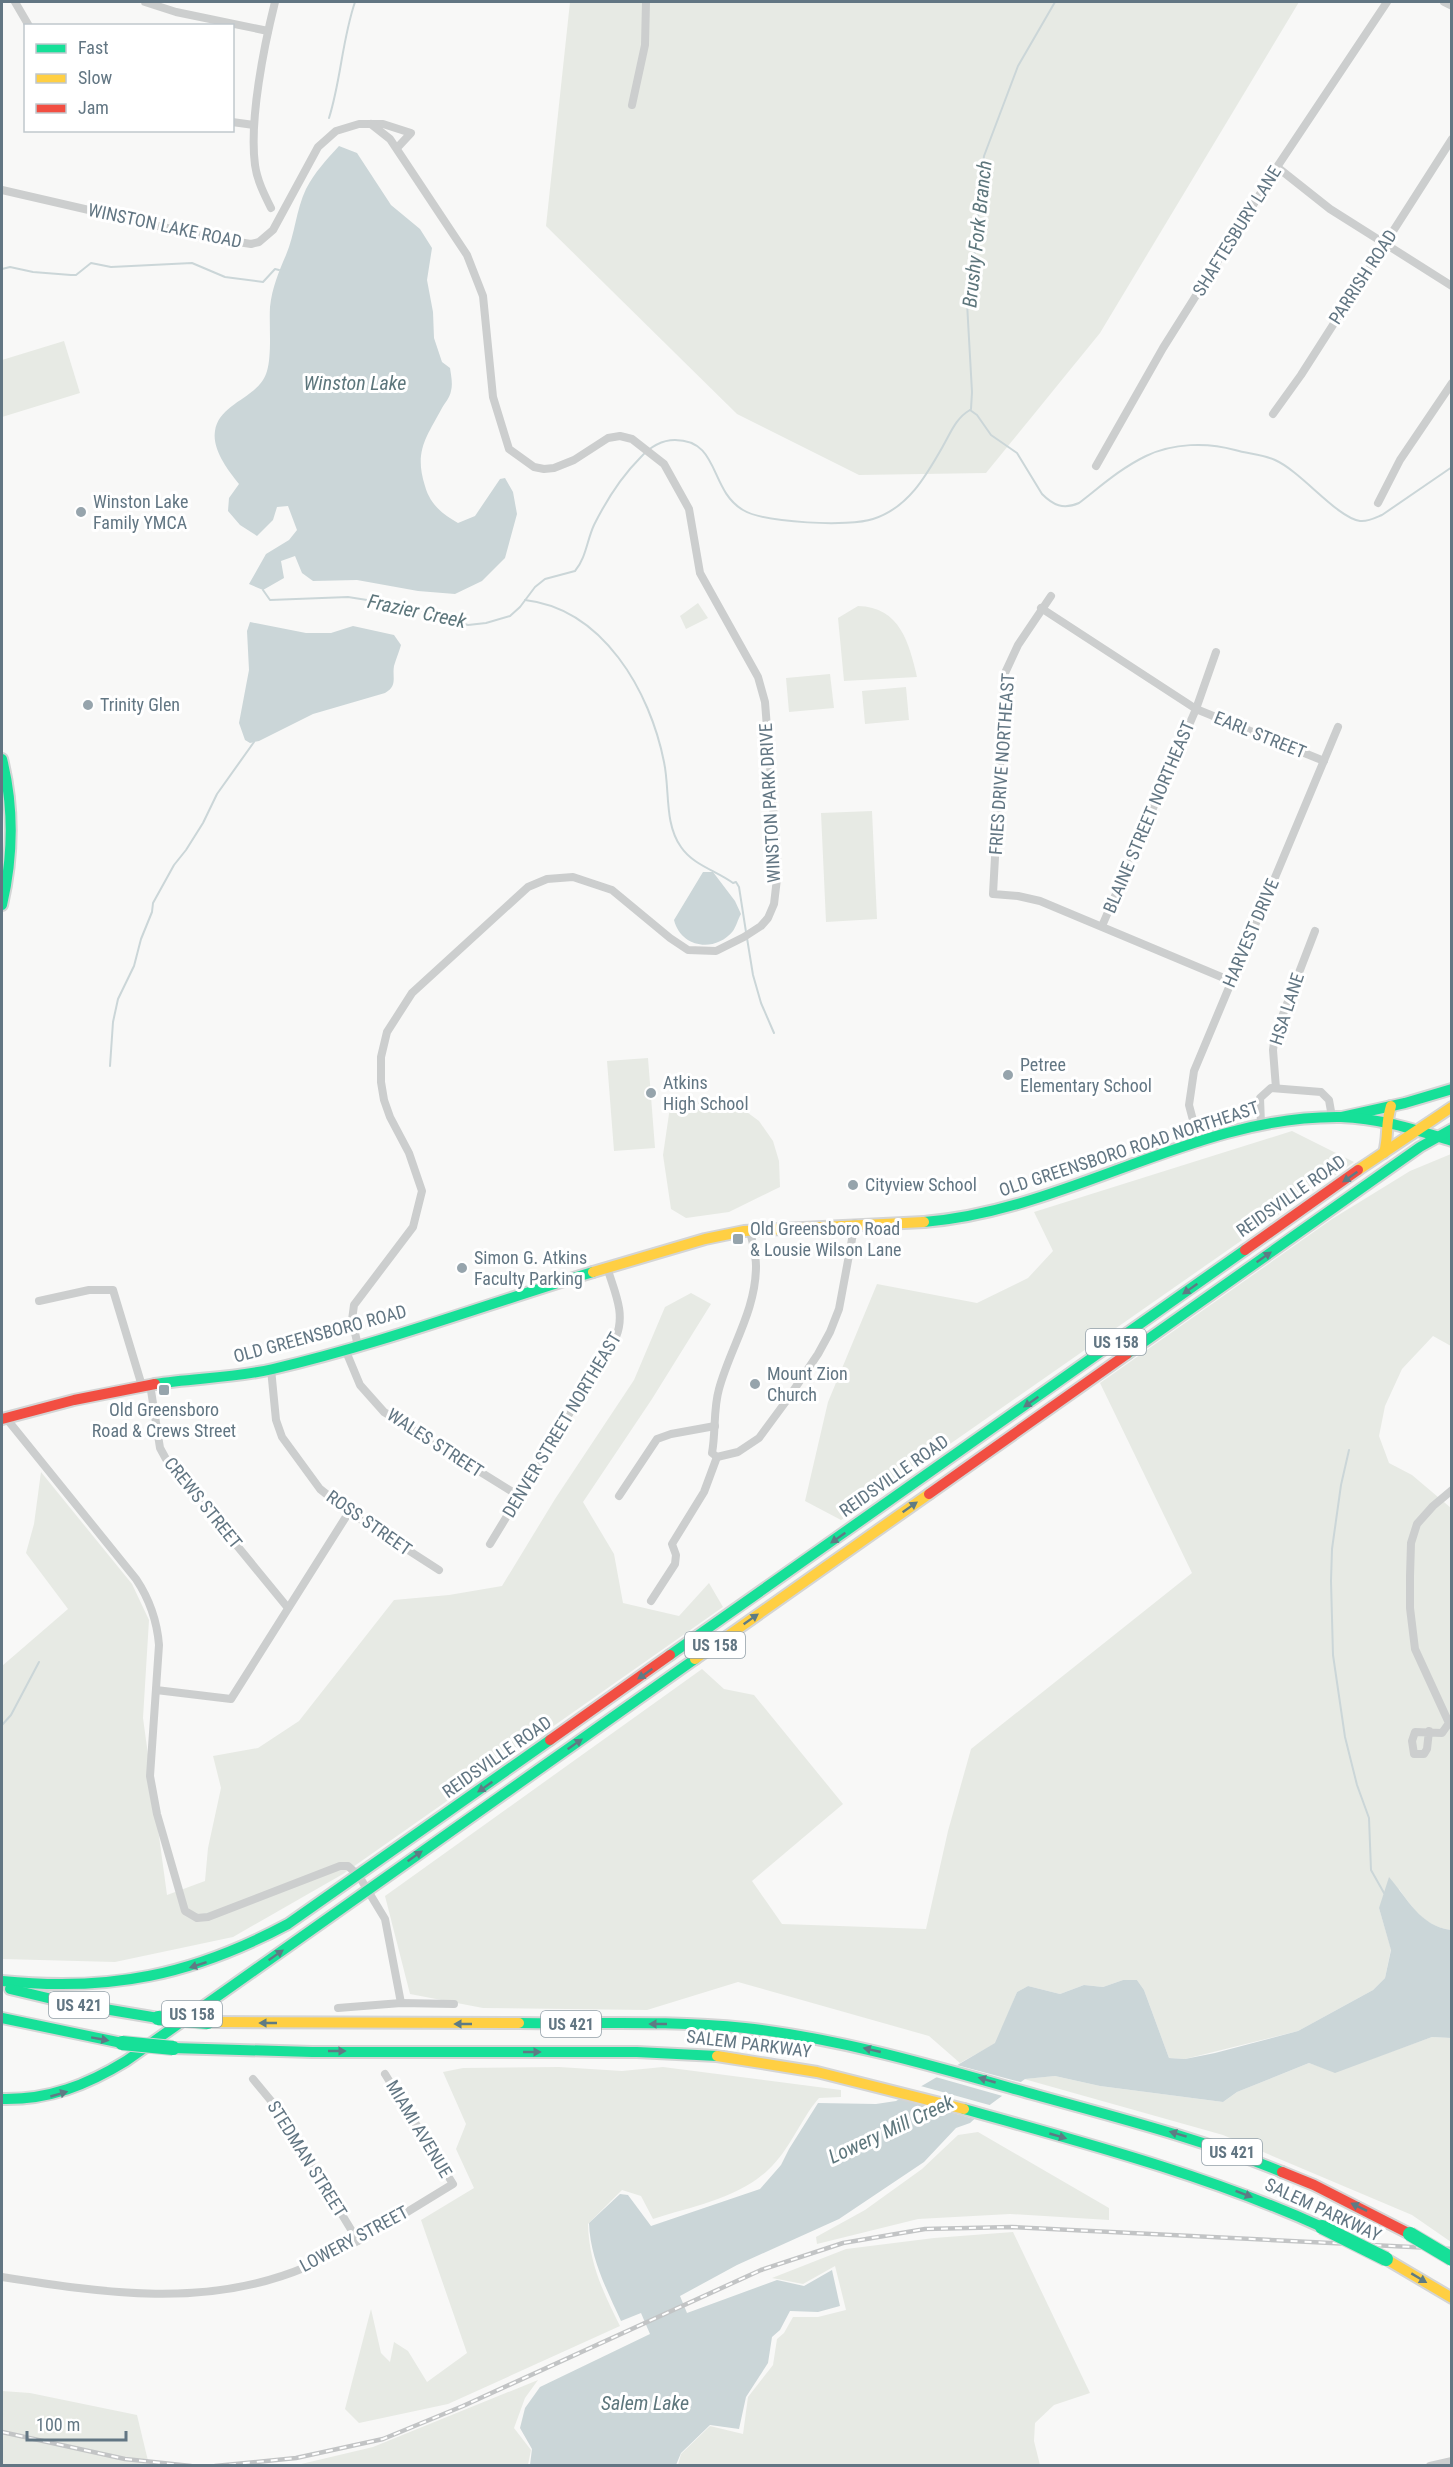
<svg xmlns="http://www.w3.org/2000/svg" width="1453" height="2467" viewBox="0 0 1453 2467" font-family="'Roboto Condensed',sans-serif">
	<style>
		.green { fill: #e7eae4 }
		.water { fill: #cbd6d8 }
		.pier { fill: #f8f8f7 }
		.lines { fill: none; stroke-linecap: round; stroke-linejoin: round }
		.stream { stroke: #cbd6d8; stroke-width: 2 }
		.fast-casing { stroke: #d4d5d5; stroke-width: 14 }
		.slow-casing { stroke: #d4d5d5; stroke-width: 14 }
		.jam-casing { stroke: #d4d5d5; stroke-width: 14 }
		.street { stroke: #cccece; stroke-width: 8 }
		.fast { stroke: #16e098; stroke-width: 10 }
		.slow { stroke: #ffcf43; stroke-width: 10 }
		.jam { stroke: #f24e42; stroke-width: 10 }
		.rail-casing { stroke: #c2c4c5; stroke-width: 4.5 }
		.rail { stroke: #fff; stroke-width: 2; stroke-dasharray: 7; stroke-linecap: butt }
		.fast-bridge-casing { stroke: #d4d5d5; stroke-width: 16; stroke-linecap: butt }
		.fast-bridge { stroke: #16e098; stroke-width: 14 }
		.oneway { fill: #5e7b84 }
		.poi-dot { fill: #96a4ac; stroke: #fff; stroke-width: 2 }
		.labels { text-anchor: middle; stroke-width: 6; stroke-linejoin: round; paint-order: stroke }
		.shield { fill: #fff; stroke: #919fa8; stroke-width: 1.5 }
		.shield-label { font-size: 16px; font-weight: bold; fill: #627683 }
		.street-label { font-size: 18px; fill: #627683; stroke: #fff }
		.poi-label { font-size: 18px; fill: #627683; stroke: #fff; text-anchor: start }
		.water-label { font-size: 20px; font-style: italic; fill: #5d767c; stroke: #fff }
	</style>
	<rect width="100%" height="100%" fill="#f8f8f7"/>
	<!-- green -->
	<g class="green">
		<path d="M570,2H1299L1100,333L986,473L859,475L737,414L546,226Z"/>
		<path d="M64,341L80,393L2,417V360Z"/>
		<path d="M698,603L708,618L686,629L680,616Z"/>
		<path d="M858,606C900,607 909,643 917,677L844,681L838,618Z"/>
		<path d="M830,674L834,708L789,712L786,678Z"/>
		<path d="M906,687L909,720L865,724L862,691Z"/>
		<path d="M872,811L877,919L826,922L821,813Z"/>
		<path d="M648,1058L655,1148L614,1151L607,1061Z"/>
		<path d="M706,1099L736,1104L759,1121L773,1141L779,1161L780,1187L729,1212L686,1218L671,1209L663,1155L670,1107Z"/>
		<path d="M1292,1131L1354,1162L841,1520L805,1501L828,1402L877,1284L977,1303L1028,1278L1053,1251L1034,1212Z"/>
		<path d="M1451,1154V1346L1433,1336L1402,1369L1385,1406L1379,1436L1389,1463L1412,1475L1451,1508V1930C1426,1927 1413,1909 1399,1889L1379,1908L1391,1949L1385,1978L1373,1990L1298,2031L1185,2059L1169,2058L1144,1990L1137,1980H1123L1103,1987L1084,1985L1060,1994L1028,1986L1017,1992L996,2043L960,2063L929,2036L738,1982L647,2010L483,2008L410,1994L385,1896L702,1669L724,1689L754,1695L843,1804L752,1881L782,1924L926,1929L948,1831L971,1749L1192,1573L1100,1383L1332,1219L1410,1171Z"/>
		<path d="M691,1293L711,1304L652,1399L583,1502L614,1554L623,1603L679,1616L709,1583L723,1607L343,1874L233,1937L115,1962L2,1959V1666L68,1609L26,1553L34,1524L41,1472L132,1584L149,1620L143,1718L167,1895L205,1881L208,1848L221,1788L213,1756L258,1748L299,1721L394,1600L449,1595L502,1586L555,1499L634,1380L665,1307Z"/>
		<path d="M1432,2037L1451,2038V2242L1412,2215L1223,2135L1024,2079L1055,2076L1100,2086L1223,2102L1237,2092L1309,2063L1335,2072Z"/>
		<path d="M559,2067L622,2071L663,2067L841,2090V2097L819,2098C800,2120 790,2150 768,2170C737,2199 693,2206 653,2219L641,2196L622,2190L588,2224C589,2263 603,2292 620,2326L448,2404L359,2423L345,2409L371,2309L381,2353L390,2362L394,2342L408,2351L427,2382L467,2353L421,2220L474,2188L456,2149L466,2124L443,2072L463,2068Z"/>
		<path d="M978,2132L1109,2208V2220L1010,2214L918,2219L817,2244L816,2237L865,2210L922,2169L958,2135Z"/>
		<path d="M1013,2232L1090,2393L1054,2405L1035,2423L1034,2441L1040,2465H678L681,2454L710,2426L743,2434L748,2397L773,2365L777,2339L784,2333L793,2317H818L846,2310L835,2266L803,2284L772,2278L846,2249L934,2238Z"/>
		<path d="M538,2380L525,2398L514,2428L531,2450L528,2465H297L373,2447Z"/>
		<path d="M2,2391L30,2393L137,2415L149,2465H2Z"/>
	</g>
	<!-- water -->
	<g class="water">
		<path d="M339,146L357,153L391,205L420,229L432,248L427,280L433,312L434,338L442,362L450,368C451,375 453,384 451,391C450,397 445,403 442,408C426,438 414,451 425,486C430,504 442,514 458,523L475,516L500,479L505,478L513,492L517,514L505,558L482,581L455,594L418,591L357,580L313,581L302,573L295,556L281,561L284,578L263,590L249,584L266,554L289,540L297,530L288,506L277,507L273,520L257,536L240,525L228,511L229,498L239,484C228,470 212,450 215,431C219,402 260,398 267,371C272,354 269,325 270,307C272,288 279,271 286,255C295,234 296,210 306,189C315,172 326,160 339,146Z"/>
		<path d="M250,622L306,633H331L353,626L394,635L401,645C399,652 396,659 394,666C392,677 398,686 385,693L313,714L259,741L250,743L245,740L239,723L249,670L247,631Z"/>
		<path d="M703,872H713L735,901L741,914C738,919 736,927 733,931C715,953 681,948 674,920Z"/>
		<path d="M1389,1877C1408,1899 1420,1926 1451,1930V2038L1432,2037L1335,2073L1309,2063L1237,2092L1223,2102L1100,2086L1055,2076L1025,2079L991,2104L970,2123L956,2128L924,2162L839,2219L737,2265L680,2296L687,2313L777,2280L804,2286L832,2270L840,2306L818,2312L790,2311L780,2330L772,2337L768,2363L746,2397L739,2429L710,2425L681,2453L676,2465H530L532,2449L520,2428L525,2408L540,2387L650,2334L641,2313L621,2321C607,2290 590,2258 589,2223L620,2194L628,2195L651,2226L760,2189L781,2165L789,2149L818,2103L876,2104L896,2101L995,2043L1017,1992L1028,1986L1060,1994L1084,1985L1103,1987L1123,1980H1137L1144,1990L1169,2058L1185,2059L1215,2053L1298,2031L1373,1990L1385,1978L1391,1950L1379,1908Z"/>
	</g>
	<!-- pier -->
	<g class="pier">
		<path d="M953,2064L1024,2083L1006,2097L932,2076Z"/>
		<path d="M917,2085L993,2106L978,2120L896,2097Z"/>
	</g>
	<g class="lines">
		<!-- stream -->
		<g class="stream">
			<path d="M329,118C341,80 342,40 355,2"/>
			<path d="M2,269L10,267L33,272L71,275H76L91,263L111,267L192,263L225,277L263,282L275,269L279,270"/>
			<path d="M971,409L972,392L967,303L973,270L984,156L1018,66L1055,2"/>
			<path d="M970,410L977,415L991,435L1017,453L1042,494C1053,505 1063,510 1079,503C1101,486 1121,468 1146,456C1173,443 1207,442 1235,450C1249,454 1262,454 1275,460C1302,472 1336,517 1360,521C1368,522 1375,518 1382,515L1452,467"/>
			<path d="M263,590L270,600L348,597L405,606L468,625L486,623L510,616L520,607L535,587L545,579L575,571C586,558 587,540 594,525C606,501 621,477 640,458C649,448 661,440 675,440C720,440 709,490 743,510C764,523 850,527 873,519C908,508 926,476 943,446C951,432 956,418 970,410"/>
			<path d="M525,600C603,609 650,691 664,762C670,790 664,823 681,847C693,865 717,871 733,883L736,882L739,887L746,932"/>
			<path d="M747,938L753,975L761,1003L774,1033"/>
			<path d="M110,1066L113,1022L118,999L134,966L141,939L152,912L153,903L174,865L186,850L203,823L217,794L254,742"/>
			<path d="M1349,1450L1341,1485L1332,1549L1331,1581L1333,1655L1345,1737L1357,1785L1369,1818L1371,1870L1384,1893"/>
			<path d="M2,1725L11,1715L39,1662"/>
		</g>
		<defs>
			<g id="fast">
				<path d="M2,759C14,807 13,857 2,905"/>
				<path d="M1342,1117L1405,1103L1452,1089"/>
				<path d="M924,1222C1070,1210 1195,1115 1341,1117C1379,1118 1416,1130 1452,1141"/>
				<path d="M1127,1354L1420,1147L1452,1129"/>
				<path d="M155,1384C194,1378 234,1378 273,1369C381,1344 487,1304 593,1272"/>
				<path d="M670,1655L1245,1250"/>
				<path d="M2,1981C111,1992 192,1975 288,1924L550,1740"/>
				<path d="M10,1989L69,2003L158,2018"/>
				<path d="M2,2018L122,2043"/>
				<path d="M519,2023C594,2024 670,2020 745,2028C844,2039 940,2068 1036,2095C1119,2118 1202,2139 1282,2172"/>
				<path d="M173,2048L312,2052H637L717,2056"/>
				<path d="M2,2099C49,2100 87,2085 126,2061L695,1659"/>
				<path d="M964,2109C1085,2143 1207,2175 1322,2227"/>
			</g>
			<g id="slow">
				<path d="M1384,1153C1389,1135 1385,1125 1391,1106"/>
				<path d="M1358,1170L1452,1107"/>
				<path d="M593,1272L705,1239L744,1231L924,1222"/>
				<path d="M695,1659L929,1494"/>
				<path d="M208,2022L519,2023"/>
				<path d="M717,2056L817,2072L964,2109"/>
				<path d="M1386,2259L1452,2298"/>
			</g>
			<g id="jam">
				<path d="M1245,1250L1358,1170"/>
				<path d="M2,1419L74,1400L155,1384"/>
				<path d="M929,1494L1127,1354"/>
				<path d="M550,1740L670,1655"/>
				<path d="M1282,2172L1314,2185L1410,2234"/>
			</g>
		</defs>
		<!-- fast casing -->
		<use href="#fast" class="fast-casing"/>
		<!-- slow casing -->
		<use href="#slow" class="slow-casing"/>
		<!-- jam casing -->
		<use href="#jam" class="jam-casing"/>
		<!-- street -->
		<g class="street">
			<path d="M15,2L29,26"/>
			<path d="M145,2L176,12L268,31"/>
			<path d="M1444,2L1452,6"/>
			<path d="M632,105L645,45L646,2"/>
			<path d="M232,122L254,125"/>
			<path d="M1277,167L1330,209L1452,286"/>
			<path d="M2,190L206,237L251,244L259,242L273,230L318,147L336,131L359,124H383L411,133L397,148"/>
			<path d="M271,208C264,194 257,180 255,165C249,120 264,46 275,2"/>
			<path d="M1273,414L1301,375L1452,139"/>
			<path d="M1096,466L1163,348L1277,167L1387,2"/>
			<path d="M1378,503L1400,460L1452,383"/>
			<path d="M1051,596L1018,645L1005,673L993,894L1018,896L1040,901L1231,981"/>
			<path d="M1041,608L1196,709L1324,761"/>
			<path d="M1102,926L1196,709L1216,652"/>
			<path d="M1276,1088L1273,1050L1275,1035L1315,931"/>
			<path d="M1261,1124L1260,1098L1271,1088L1321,1092L1329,1100L1332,1117"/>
			<path d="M1199,1143L1189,1105L1194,1071L1338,727"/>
			<path d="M39,1301L89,1290H113L142,1386"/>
			<path d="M358,1346L352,1320L354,1305L413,1227L422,1191L409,1153L390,1117L384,1100L381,1082V1057L387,1032L412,993L528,887L547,879L573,877L612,890L670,938L688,950L716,951L744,937L761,926L768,918L774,904L778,870L765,702L758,677L700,573L689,509L664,464L632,439L620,436L608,438L574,460L554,468L544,469L534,467L509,449L493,397L483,296L467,255L390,139L371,124"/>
			<path d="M345,1349L360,1385L384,1412L519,1496"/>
			<path d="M271,1369L276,1420L282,1437L320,1489L349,1512L439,1570"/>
			<path d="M150,1384L160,1448L166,1459L288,1608"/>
			<path d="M6,1418L136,1579C150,1600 157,1620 159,1645L150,1776L157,1814L185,1911L197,1918L208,1917L340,1866H348L359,1876L385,1919L401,2003"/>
			<path d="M717,1457L738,1452L759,1438L787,1400L818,1354L830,1332L839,1309L855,1223"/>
			<path d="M717,1457L712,1453C716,1431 713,1410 719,1389C730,1348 756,1311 756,1266C756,1254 752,1242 750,1230"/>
			<path d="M619,1496L657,1439L671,1434L715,1426"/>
			<path d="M490,1544L616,1337C626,1313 614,1291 607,1267"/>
			<path d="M651,1601L675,1564L676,1555L672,1544L704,1492L717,1457"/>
			<path d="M156,1690L231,1699L349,1512"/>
			<path d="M1429,1731L1427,1749L1424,1754H1414L1412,1741L1415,1732L1442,1733L1449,1723L1415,1649L1410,1608V1576L1411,1543L1417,1524L1433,1506L1452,1490"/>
			<path d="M338,2008L401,2003L454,2004"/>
			<path d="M253,2079L277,2108L358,2241"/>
			<path d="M2,2277C104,2293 207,2309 306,2267C358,2244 405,2213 453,2184L385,2074"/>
			<path d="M1430,2466L1452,2461"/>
		</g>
		<!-- fast -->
		<use href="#fast" class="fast"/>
		<!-- slow -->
		<use href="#slow" class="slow"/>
		<!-- jam -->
		<use href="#jam" class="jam"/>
		<defs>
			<g id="rail">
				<path d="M2,2432L125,2459L191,2466"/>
				<path d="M215,2466L296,2458L383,2439L463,2406L761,2270L843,2243L925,2229L1012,2227L1452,2249"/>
			</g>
		</defs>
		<!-- rail casing -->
		<use href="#rail" class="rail-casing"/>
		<!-- rail -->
		<use href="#rail" class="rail"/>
		<defs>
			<g id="fast-bridge">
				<path d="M158,2018L208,2022"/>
				<path d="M122,2043L173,2048"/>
				<path d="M1322,2227L1386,2259"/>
				<path d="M1410,2234L1452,2259"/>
			</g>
		</defs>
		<!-- fast-bridge casing -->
		<use href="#fast-bridge" class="fast-bridge-casing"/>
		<!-- fast-bridge -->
		<use href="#fast-bridge" class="fast-bridge"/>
	</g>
	<!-- one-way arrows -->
	<defs><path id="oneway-solid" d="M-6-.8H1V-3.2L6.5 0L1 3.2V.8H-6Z" transform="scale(1.5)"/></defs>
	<g class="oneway">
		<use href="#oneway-solid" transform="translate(1350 1177) rotate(145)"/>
		<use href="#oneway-solid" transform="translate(1264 1257) rotate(-35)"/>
		<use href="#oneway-solid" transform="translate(1190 1289) rotate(145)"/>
		<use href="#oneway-solid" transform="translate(1031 1402) rotate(145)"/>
		<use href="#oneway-solid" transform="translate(910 1507) rotate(-35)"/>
		<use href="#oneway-solid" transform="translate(838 1538) rotate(145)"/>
		<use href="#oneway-solid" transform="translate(751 1619) rotate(-35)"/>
		<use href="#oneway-solid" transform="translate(645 1674) rotate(145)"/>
		<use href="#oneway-solid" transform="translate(575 1744) rotate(-35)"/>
		<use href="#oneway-solid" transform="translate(485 1787) rotate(145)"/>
		<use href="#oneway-solid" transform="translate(415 1856) rotate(-35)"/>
		<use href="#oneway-solid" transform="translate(276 1955) rotate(-35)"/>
		<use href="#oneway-solid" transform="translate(198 1965) rotate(162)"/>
		<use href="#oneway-solid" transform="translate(268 2023) rotate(-180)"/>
		<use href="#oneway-solid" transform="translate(463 2024) rotate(-180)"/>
		<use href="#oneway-solid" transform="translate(658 2024) rotate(-180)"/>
		<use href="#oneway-solid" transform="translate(100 2039) rotate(10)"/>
		<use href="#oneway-solid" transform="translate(872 2050) rotate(-167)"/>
		<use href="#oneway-solid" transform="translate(337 2051)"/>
		<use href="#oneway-solid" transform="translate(532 2052)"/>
		<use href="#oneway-solid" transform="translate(987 2080) rotate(-164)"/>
		<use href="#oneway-solid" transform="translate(59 2094) rotate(-16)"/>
		<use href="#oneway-solid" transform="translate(1178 2134) rotate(-163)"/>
		<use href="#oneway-solid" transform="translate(1058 2136) rotate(16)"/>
		<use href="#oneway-solid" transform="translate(1244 2194) rotate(21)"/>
		<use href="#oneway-solid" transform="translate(1359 2207) rotate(-154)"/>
		<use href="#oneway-solid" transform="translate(1419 2278) rotate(31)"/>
	</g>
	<!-- markers -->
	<g class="poi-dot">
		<circle cx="81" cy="512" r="6"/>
		<circle cx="88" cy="705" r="6"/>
		<circle cx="1008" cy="1075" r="6"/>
		<circle cx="651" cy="1093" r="6"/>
		<circle cx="853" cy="1185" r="6"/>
		<rect x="732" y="1233" width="12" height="12" rx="3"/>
		<circle cx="462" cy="1268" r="6"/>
		<circle cx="755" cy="1384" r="6"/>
		<rect x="158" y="1384" width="12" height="12" rx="3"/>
	</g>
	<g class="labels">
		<!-- shield labels -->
		<g class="shield">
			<rect x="1086" y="1329" width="60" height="26" rx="4.5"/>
			<rect x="685" y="1632" width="60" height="26" rx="4.5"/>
			<rect x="49" y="1992" width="60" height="26" rx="4.5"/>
			<rect x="162" y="2001" width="60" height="26" rx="4.5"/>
			<rect x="541" y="2011" width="60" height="26" rx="4.5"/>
			<rect x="1202" y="2139" width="60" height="26" rx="4.5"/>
		</g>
		<g class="shield-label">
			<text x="1116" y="1348">US 158</text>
			<text x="715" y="1651">US 158</text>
			<text x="79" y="2011">US 421</text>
			<text x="192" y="2020">US 158</text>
			<text x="571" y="2030">US 421</text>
			<text x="1232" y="2158">US 421</text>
		</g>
		<!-- street labels -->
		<g class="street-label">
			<text transform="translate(165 226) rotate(12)" y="6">WINSTON LAKE ROAD</text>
			<text transform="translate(1237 231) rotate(-58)" y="6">SHAFTESBURY LANE</text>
			<text transform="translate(1363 277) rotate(-57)" y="6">PARRISH ROAD</text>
			<text transform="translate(1260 735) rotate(22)" y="6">EARL STREET</text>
			<text transform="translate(1002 764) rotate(-86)" y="6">FRIES DRIVE NORTHEAST</text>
			<text transform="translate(770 803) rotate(-93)" y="6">WINSTON PARK DRIVE</text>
			<text transform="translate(1149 817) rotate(-67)" y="6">BLAINE STREET NORTHEAST</text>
			<text transform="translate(1251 933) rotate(-67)" y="6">HARVEST DRIVE</text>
			<text transform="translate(1287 1009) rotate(-72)" y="6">HSA LANE</text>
			<text transform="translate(1129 1149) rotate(-18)" y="6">OLD GREENSBORO ROAD NORTHEAST</text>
			<text transform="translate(1291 1196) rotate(-35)" y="6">REIDSVILLE ROAD</text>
			<text transform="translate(320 1334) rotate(-15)" y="6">OLD GREENSBORO ROAD</text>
			<text transform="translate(562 1425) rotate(-59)" y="6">DENVER STREET NORTHEAST</text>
			<text transform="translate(435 1443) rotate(33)" y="6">WALES STREET</text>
			<text transform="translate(894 1476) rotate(-35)" y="6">REIDSVILLE ROAD</text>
			<text transform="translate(203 1503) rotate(51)" y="6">CREWS STREET</text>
			<text transform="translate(369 1523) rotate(35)" y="6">ROSS STREET</text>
			<text transform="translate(497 1757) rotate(-35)" y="6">REIDSVILLE ROAD</text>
			<text transform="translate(749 2044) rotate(7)" y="6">SALEM PARKWAY</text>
			<text transform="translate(419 2129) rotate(59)" y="6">MIAMI AVENUE</text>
			<text transform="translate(307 2159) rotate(58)" y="6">STEDMAN STREET</text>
			<text transform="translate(1323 2210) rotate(25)" y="6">SALEM PARKWAY</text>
			<text transform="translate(354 2239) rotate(-28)" y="6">LOWERY STREET</text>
		</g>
		<!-- poi labels -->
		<g class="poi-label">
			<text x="93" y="508">Winston Lake<tspan x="93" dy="21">Family YMCA</tspan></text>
			<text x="100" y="711">Trinity Glen</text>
			<text x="1020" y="1071">Petree<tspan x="1020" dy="21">Elementary School</tspan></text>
			<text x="663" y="1089">Atkins<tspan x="663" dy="21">High School</tspan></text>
			<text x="865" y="1191">Cityview School</text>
			<text x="750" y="1235">Old Greensboro Road<tspan x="750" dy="21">&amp; Lousie Wilson Lane</tspan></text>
			<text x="474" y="1264">Simon G. Atkins<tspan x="474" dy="21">Faculty Parking</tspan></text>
			<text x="767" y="1380">Mount Zion<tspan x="767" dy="21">Church</tspan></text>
			<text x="164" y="1416" text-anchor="middle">Old Greensboro<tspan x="164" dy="21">Road &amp; Crews Street</tspan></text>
		</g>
		<!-- water labels -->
		<g class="water-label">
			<text transform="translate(977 234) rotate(-84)" y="7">Brushy Fork Branch</text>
			<text x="355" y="390">Winston Lake</text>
			<text transform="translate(417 611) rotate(12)" y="7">Frazier Creek</text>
			<text transform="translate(891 2129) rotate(-25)" y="7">Lowery Mill Creek</text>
			<text x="645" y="2410">Salem Lake</text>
		</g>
	</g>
	<!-- border -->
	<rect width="1453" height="2467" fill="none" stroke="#627683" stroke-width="6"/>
	<!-- legend -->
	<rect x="24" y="24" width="210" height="108" fill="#ffffff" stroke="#c0c8cd" stroke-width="1.5"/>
	<rect x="36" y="44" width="30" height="9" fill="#16e098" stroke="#c0c8cd" stroke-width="1.5"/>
	<text x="78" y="54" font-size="18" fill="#627683">Fast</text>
	<rect x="36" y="74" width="30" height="9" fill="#ffcf43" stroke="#c0c8cd" stroke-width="1.5"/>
	<text x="78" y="84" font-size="18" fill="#627683">Slow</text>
	<rect x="36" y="104" width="30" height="9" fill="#f24e42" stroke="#c0c8cd" stroke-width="1.5"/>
	<text x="78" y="114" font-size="18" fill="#627683">Jam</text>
	<!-- scale -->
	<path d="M27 2431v9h99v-9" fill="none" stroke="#627683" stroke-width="3"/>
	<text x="36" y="2431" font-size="18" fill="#627683" stroke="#ffffff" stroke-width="4.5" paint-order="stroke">100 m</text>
</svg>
